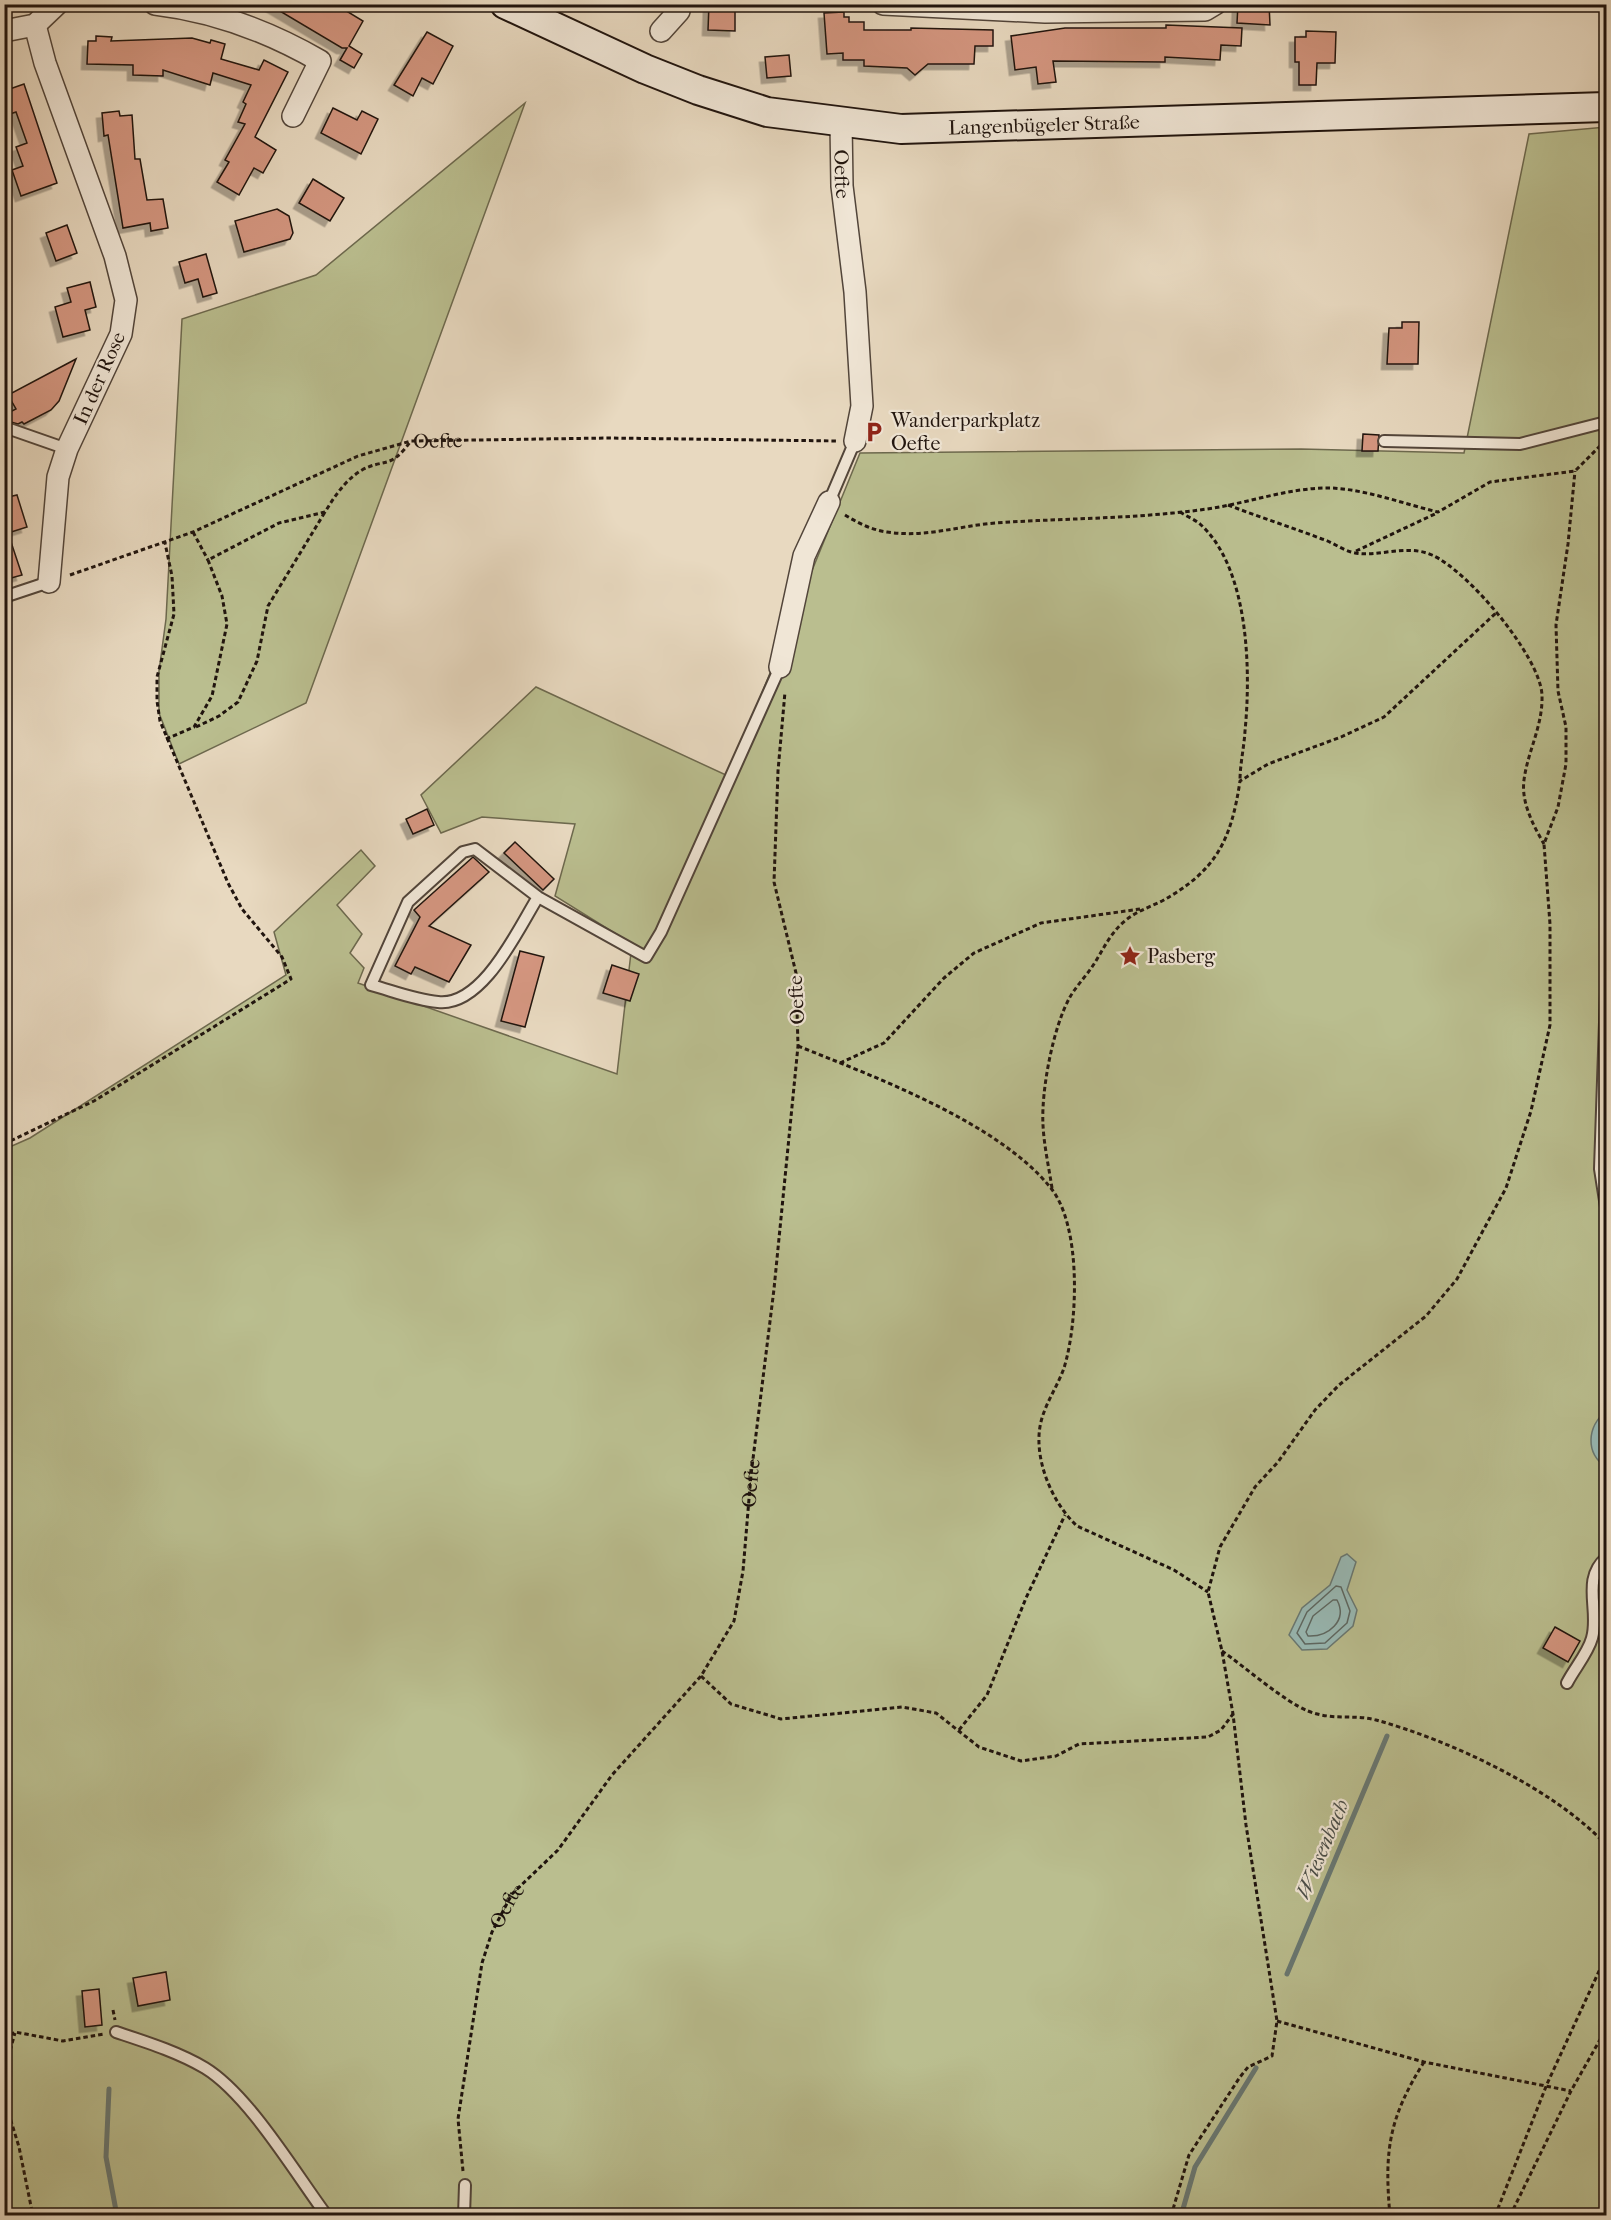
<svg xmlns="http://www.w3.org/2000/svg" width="1611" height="2220" viewBox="0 0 1611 2220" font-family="'IM FELL French Canon',serif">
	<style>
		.green { fill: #babe8f; stroke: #6d694e; stroke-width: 1.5 }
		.water { fill: #98bab6; stroke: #687873; stroke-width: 1.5 }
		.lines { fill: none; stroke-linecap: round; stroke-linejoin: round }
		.shore { stroke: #5c6762; stroke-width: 1.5 }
		.stream { stroke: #687873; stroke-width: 5 }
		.building { fill: #d49680; stroke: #20140e; stroke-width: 1.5; filter: url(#shadow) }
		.lane-casing { stroke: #52453a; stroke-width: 14 }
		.street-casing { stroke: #52453a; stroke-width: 24 }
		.secondary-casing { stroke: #20140e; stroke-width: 32 }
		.path { stroke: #20140e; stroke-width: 3; stroke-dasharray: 4.5 3; stroke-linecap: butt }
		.lane { stroke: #f0e6d6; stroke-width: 10 }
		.street { stroke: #f0e6d6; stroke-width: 21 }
		.secondary { stroke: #f0e6d6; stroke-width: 28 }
		.labels { text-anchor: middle; stroke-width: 4.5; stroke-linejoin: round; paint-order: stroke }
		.street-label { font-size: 20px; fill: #20140e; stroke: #f0e6d6 }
		.poi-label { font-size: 20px; fill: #20140e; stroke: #f0e6d6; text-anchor: start }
		.water-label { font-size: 21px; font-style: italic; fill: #4a4e49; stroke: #f0e6d6 }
	</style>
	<defs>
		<filter id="shadow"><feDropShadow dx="-5.5" dy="5.5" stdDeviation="0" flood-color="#0004"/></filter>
	</defs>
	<rect width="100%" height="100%" fill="#e8d9c0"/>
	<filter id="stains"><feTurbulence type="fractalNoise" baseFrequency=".00333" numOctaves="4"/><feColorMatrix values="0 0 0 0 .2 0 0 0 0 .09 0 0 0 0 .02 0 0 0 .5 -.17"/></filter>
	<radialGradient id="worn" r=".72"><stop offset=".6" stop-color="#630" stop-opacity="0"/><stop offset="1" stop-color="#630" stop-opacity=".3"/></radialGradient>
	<!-- green -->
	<g class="green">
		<path d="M525,103L306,703L179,764L159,713V671L166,619L182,319L316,275Z"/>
		<path d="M1606,127V2215L5,2216V1149L30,1138L286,975L274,932L361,850L375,866L337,905L362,934L350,953L364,968L358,983L617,1074L632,944L555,896L575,824L482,817L441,833L421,795L536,687L728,776L860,453L1301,449L1464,453L1529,134Z"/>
	</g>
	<!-- water -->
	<g class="water">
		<path d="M1606,1411V1467C1585,1453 1587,1427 1606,1411Z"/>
		<path d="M1347,1554L1356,1562L1347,1590L1357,1610L1353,1626L1327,1649L1302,1650L1289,1635L1302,1608L1330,1585L1341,1557Z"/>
	</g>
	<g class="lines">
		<!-- shore -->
		<g class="shore">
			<path d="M1336,1586L1341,1587L1350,1611L1347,1623L1325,1643L1305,1644L1297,1633L1307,1612Z"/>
			<path d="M1333,1600H1337C1348,1621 1328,1637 1308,1636L1306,1632L1313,1616Z"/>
		</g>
		<!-- stream -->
		<g class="stream">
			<path d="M1287,1974L1387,1736"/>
			<path d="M109,2089L106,2157L117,2216"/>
			<path d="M1181,2216L1195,2167L1256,2068"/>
		</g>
	</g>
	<!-- building -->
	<g class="building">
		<path d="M268,4H335L363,21L349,46L362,54L354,68L340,60L347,48H342Z"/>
		<path d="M709,4H735V31L708,30Z"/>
		<path d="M1238,4H1269L1270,25L1237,23Z"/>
		<path d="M844,12V17H849V22H864V30H911V28L993,30V46H975L974,64H928L915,75L907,68L864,66V60H843V53L827,54L824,13Z"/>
		<path d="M1166,25L1242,28L1241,46L1221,45L1220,60L1165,57V62L1053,61L1056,82L1038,84L1036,67L1015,70L1011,36L1065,28H1166Z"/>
		<path d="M1306,31L1336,32L1335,63H1317L1316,85H1299V62H1295V37H1306Z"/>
		<path d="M427,32L453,46L433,84L422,78L413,96L394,85Z"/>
		<path d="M96,36L112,37L111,41L192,38L210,43L211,40L225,44L221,59L259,70L264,60L288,72L255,137L276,150L263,173L254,168L239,195L217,182L229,162L225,160L245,124L238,122L246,104L243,102L251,85L213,73L210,85L163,70V76L133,75V65L87,64L88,41H96Z"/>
		<path d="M789,55L791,76L767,78L765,57Z"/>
		<path d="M24,84L57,183L21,196L12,170L23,166L16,147L27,143L16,112L10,114L4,91Z"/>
		<path d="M333,108L357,120L362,111L378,119L361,154L321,133Z"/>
		<path d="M119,111L120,116L132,115L135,159H140L147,200L163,199L168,228L151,231L150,223L123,228L108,135L104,136L102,113Z"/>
		<path d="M313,179L344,198L330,221L299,203Z"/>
		<path d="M277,209L289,216L293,233L290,239L244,252L235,221Z"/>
		<path d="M67,225L77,253L56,261L46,233Z"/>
		<path d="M206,254L217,293L203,297L198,279L185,283L179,262Z"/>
		<path d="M90,282L96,307L85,310L90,330L63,337L55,307L71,302L67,288Z"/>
		<path d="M1402,322H1419L1418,364H1387L1389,328H1402Z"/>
		<path d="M76,359L59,401L51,410L24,424L22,422L18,424L4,420V415L16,409L8,395Z"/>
		<path d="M1363,434L1379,435L1378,451H1362Z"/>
		<path d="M17,495L27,527L8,533L22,575L4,580V498Z"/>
		<path d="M427,809L434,825L413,834L406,819Z"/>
		<path d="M515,842L554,879L543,890L504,853Z"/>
		<path d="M473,857L489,872L429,926L471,945L449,982L415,967L411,974L395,966L420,917L414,910Z"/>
		<path d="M520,951L544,957L525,1027L501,1021Z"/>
		<path d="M612,965L639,974L630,1001L603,993Z"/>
		<path d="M1555,1627L1580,1641L1568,1662L1543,1648Z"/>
		<path d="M166,1972L170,2000L138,2006L133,1978Z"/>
		<path d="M99,1989L102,2025L85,2027L82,1991Z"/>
	</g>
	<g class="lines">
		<defs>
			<g id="lane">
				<path d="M4,427L67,449"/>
				<path d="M1384,441L1520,444L1606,422"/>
				<path d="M829,502L855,441"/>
				<path d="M4,597L49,582"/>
				<path d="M538,897C518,929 483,1007 438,1002C415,1000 393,991 371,985L408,902L463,852L475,849L538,897L646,957L661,932L780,667"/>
				<path d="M1606,993L1600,1169L1606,1207"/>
				<path d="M1567,1683C1574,1669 1588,1653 1592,1638C1600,1611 1581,1579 1606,1558"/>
				<path d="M116,2032C146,2042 178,2052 205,2068C249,2095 295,2173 327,2216"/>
				<path d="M464,2216L465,2185"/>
			</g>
			<g id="street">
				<path d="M155,4C215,11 268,31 320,61L293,116"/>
				<path d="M883,4L1045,12L1205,10L1215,4"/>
				<path d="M35,25L45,63L115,256L126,300L121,334L67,449L58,477L49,582"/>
				<path d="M4,31L35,25L57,4"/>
				<path d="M661,31L679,11L680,4"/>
				<path id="s3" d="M841,123L842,186L855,292L862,406L855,441"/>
				<path d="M780,667L804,556L829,502"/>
			</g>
			<g id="secondary">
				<path id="s4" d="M505,4L645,69L698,90L767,112L901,129L1606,107"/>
			</g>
		</defs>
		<!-- lane casing -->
		<use href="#lane" class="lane-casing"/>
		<!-- street casing -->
		<use href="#street" class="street-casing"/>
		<!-- secondary casing -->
		<use href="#secondary" class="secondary-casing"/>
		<!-- path -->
		<g class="path">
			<path d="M1228,505C1259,517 1291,527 1322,539C1332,542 1341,549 1351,552C1375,559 1405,543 1432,555C1468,571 1540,656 1542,695C1543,726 1528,750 1524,780C1521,802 1533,825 1544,844"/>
			<path d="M1180,512C1186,516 1194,519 1200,524C1249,568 1251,670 1245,731C1244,748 1240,764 1240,781"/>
			<path d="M845,515C858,523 872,530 887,532C926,538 957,526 995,523C1066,518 1137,519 1207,509C1249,503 1290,487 1332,488C1368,490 1404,504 1438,512L1490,482L1575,471L1606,440"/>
			<path d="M193,532L208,560"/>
			<path d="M1356,551L1437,513"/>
			<path id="s1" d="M70,575L193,532L358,456L411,441L608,438L838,441"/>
			<path d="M196,727L219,716L238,702L257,661L268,606L325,512"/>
			<path d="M166,739L194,727L212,696L227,624L222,596L208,560L279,523L325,512C335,496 345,480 362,470C384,458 390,470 410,442"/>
			<path d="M798,1046C875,1077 997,1122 1050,1187C1082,1225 1078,1323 1064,1368C1058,1385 1047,1401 1042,1418C1031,1454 1051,1502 1077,1526L1174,1570L1208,1592"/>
			<path d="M840,1063L884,1043L944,978L974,953L1041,923L1140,909"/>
			<path d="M4,1144L94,1101L291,979L282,957L242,909L228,883L160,721L157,701V677L174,614L172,576L165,543"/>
			<path d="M1052,1188C1049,1168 1044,1146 1043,1125C1041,1091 1053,1027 1070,997C1077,985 1087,975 1094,964C1104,948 1111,932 1126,920C1137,911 1150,907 1162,901C1216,871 1231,841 1240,781L1268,764L1341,737L1384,717L1497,612"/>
			<path d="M1222,1651C1245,1667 1285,1702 1308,1711C1333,1721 1354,1714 1376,1720C1449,1740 1555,1789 1606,1845"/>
			<path d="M701,1676L731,1704L781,1719L902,1707L936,1713L979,1747L1021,1761L1056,1756L1079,1744L1208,1737L1221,1730L1233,1714"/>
			<path d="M959,1730L987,1695L1026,1598L1065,1515"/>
			<path d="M113,2010L115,2020"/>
			<path d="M1277,2021L1424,2062L1571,2091"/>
			<path d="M4,2039L15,2032L63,2041L104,2034"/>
			<path d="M4,2072L15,2033"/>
			<path d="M4,2098L19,2147L33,2216"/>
			<path id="s2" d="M463,2171L458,2119L482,1963L492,1932L512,1894L558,1850L612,1775L701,1676L734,1621L743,1571L751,1475L774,1289L798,1046L796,973L774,882L778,771L785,692"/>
			<path d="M1171,2216L1189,2155L1240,2077L1248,2067L1272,2056L1277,2021L1246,1825L1233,1714L1222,1651L1208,1592L1220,1547L1255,1487L1278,1462L1315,1410L1339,1385L1426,1316L1457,1279L1506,1188L1531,1111L1550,1025V924L1544,844L1558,807L1566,764V727L1558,691L1556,625L1568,544L1575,471"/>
			<path d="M1390,2216C1384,2150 1389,2118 1424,2062"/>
			<path d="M1495,2216L1547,2084L1606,1956"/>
			<path d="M1510,2216L1571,2091L1606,2029"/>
		</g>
		<!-- lane -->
		<use href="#lane" class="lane"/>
		<!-- street -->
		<use href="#street" class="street"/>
		<!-- secondary -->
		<use href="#secondary" class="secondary"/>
	</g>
	<!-- icons -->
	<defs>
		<symbol id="parking-bare" viewBox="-9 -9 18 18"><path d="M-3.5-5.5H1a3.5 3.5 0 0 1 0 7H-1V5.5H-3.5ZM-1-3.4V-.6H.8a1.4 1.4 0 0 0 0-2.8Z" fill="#8f2418" stroke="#f0e6d6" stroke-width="2.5" paint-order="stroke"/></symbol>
		<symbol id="sight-bare" viewBox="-9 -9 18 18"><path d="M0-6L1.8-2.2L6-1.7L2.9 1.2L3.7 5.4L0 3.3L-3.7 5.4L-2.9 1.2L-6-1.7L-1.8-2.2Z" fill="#8f2418" stroke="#f0e6d6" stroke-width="2.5" paint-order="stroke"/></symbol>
	</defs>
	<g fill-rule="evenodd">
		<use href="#parking-bare" x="859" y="417" width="30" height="30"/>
		<use href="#sight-bare" x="1115" y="941" width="30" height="30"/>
	</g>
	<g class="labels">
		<!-- street labels -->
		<g class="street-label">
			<text dy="7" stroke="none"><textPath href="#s4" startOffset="562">Langenbügeler Straße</textPath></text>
			<text dy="7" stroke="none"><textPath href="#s3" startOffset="51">Oefte</textPath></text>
			<text transform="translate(99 378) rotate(-66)" y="7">In der Rose</text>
			<text dy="7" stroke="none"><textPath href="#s1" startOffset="394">Oefte</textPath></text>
			<text transform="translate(796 1000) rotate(-93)" y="7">Oefte</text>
			<text dy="7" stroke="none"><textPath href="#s2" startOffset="778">Oefte</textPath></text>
			<text dy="7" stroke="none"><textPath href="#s2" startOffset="273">Oefte</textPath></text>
		</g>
		<!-- poi labels -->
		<g class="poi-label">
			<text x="891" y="427">Wanderparkplatz<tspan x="891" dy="23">Oefte</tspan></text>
			<text x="1147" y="963">Pasberg</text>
		</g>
		<!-- water labels -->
		<g class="water-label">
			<text transform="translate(1322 1849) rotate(-67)" y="7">Wiesenbach</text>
		</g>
	</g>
	<!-- margin -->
	<rect width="1611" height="2220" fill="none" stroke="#e8d9c0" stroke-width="24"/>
	<rect x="6" y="6" width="1599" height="2208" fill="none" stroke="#20140e" stroke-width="3"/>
	<rect x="12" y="12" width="1587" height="2196" fill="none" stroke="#20140e" stroke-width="1.5"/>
	<rect width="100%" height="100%" filter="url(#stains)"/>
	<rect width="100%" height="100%" fill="url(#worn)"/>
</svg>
